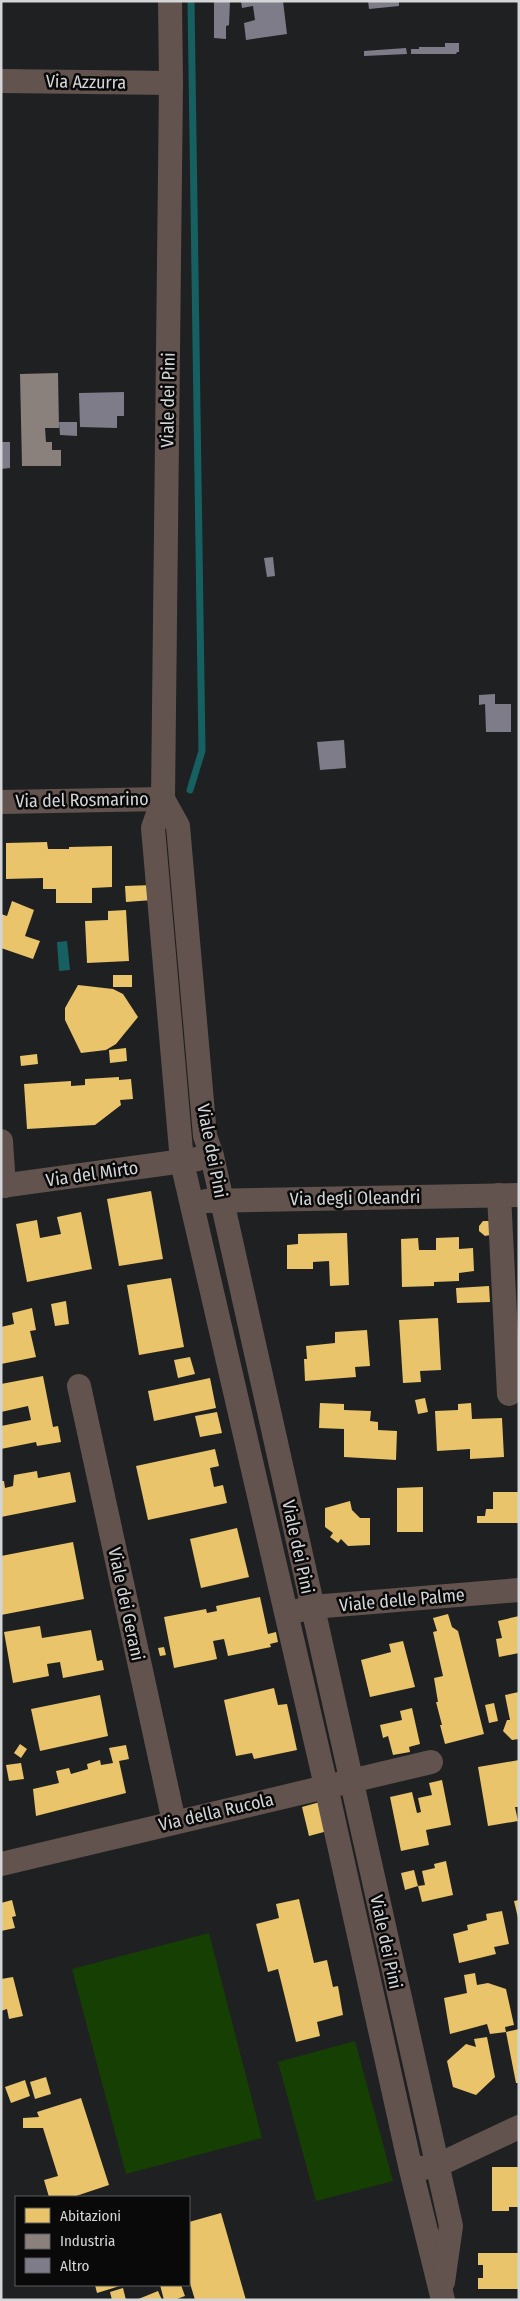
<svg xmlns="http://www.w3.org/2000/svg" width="520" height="2301" viewBox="0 0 520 2301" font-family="'Fira Sans Condensed',sans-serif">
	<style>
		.green { fill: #163f04 }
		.water { fill: #176061 }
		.homes { fill: #e9c46a }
		.industry { fill: #8a817c }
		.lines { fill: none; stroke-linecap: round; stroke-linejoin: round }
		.stream { stroke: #176061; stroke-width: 7 }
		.building { fill: #7f7c8a }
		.minor { stroke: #62534e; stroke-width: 24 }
		.labels { text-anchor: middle; stroke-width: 5; stroke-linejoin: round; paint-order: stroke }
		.street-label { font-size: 18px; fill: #d4d5d6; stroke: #09090a }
	</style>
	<rect width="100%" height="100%" fill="#1f2021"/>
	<!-- green -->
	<g class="green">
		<path d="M209,1933L262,2138L126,2174L72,1969Z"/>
		<path d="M355,2041L393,2181L316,2201L278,2062Z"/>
	</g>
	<!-- water -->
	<path class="water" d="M67,941L70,970L59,971L57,942Z"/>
	<!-- homes -->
	<g class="homes">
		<path d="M47,842L48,849H69V847L112,846V887L92,888V903H56V889H43V878L6,879V843Z"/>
		<path d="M152,885L153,900L126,902L125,886Z"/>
		<path d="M12,901L34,910L25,936L40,941L33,959L1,948V914L7,916Z"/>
		<path d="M126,910L129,961L87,963L85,921L108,920V911Z"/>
		<rect x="113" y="975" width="19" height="12"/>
		<path d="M78,985L113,989L123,994L138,1017L116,1044L106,1050L81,1053L65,1020V1008Z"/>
		<path d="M126,1048L127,1061L110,1063L109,1050Z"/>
		<path d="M37,1054L38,1064L21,1066L20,1056Z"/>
		<path d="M119,1077V1080L131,1079L133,1099L120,1100L121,1105L95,1125L27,1129L24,1084L71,1081V1086L85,1085V1079Z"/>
		<path d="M151,1191L163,1259L119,1266L107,1199Z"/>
		<path d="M81,1212L92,1269L27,1282L16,1224L37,1220L40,1238L61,1234L57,1217Z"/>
		<path d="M483,1221H489L490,1235L485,1236L479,1231V1226Z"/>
		<path d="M347,1233L349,1285L330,1286L329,1261L313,1262V1269H287V1245L298,1244V1234Z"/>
		<path d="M459,1237V1249L473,1248L474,1271L459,1273V1281L434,1282V1286L402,1287L401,1239L418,1238L419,1250H436V1238Z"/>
		<path d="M171,1278L184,1347L139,1355L127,1285Z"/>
		<path d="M489,1286L490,1302L457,1303L456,1288Z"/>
		<path d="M66,1301L69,1324L55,1326L51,1304Z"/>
		<path d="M32,1308L36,1330L30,1331L36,1357L1,1364V1327L14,1324L12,1313Z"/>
		<path d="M438,1318L441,1370L420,1371L421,1382L403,1383L399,1320Z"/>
		<path d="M367,1330L370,1366L355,1367L356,1377L305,1381L304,1359H307L306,1346L335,1343V1332Z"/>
		<path d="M190,1357L195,1374L178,1378L174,1360Z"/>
		<path d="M43,1376L53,1427L58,1426L61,1442L37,1446L36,1442L1,1449V1426L31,1420L28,1406L1,1412V1384Z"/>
		<path d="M210,1378L216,1408L154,1421L148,1391Z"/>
		<path d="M425,1398L428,1412L418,1414L415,1400Z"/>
		<path d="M320,1403L344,1404V1410L371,1411L370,1421L378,1422V1430L397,1431L396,1460L344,1457V1429L319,1428Z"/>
		<path d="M471,1403L472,1419L502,1418L504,1457L470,1459V1449L437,1451L435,1411L458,1410V1404Z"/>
		<path d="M217,1412L222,1433L200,1437L195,1416Z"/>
		<path d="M215,1449L219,1466L210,1468L214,1487L223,1485L227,1503L148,1520L136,1466Z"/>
		<path d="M37,1471L38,1478L70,1472L76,1502L1,1517V1481H4L5,1488L13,1486L14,1475Z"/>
		<path d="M423,1487V1532H397V1488Z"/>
		<path d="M493,1492H519V1523H477V1516H485L486,1509H493Z"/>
		<path d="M350,1501L352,1510L360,1518H370V1545L348,1546L341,1539L338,1543L330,1537L333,1533L325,1527V1508Z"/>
		<path d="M237,1528L249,1577L201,1588L190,1539Z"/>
		<path d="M73,1542L84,1599L1,1615V1556Z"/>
		<path d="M260,1597L268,1634L276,1632L278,1642L270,1644L271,1647L228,1656L224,1639L213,1641L217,1659L174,1668L164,1617L206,1609L207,1613L217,1611L216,1606Z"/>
		<path d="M448,1614L452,1627L458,1631L484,1734L445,1744L440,1725H442L436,1702H438L434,1678L443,1676L433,1632L437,1631L433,1618Z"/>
		<path d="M519,1616V1653L499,1657L496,1639L502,1638L498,1621Z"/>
		<path d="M40,1626L42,1638L91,1630L97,1661L102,1660L104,1670L63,1678L60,1662L47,1664L49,1676L13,1683L4,1632Z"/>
		<path d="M403,1641L415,1687L370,1697L361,1660L391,1652L389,1644Z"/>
		<path d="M164,1647L166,1655L160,1656L158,1648Z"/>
		<path d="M274,1688L278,1705L287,1704L297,1750L254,1759L252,1753L236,1756L224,1700Z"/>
		<path d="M519,1692V1739L512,1740L503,1731L507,1720H510L505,1695Z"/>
		<path d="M100,1695L108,1736L40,1751L31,1709Z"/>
		<path d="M494,1703L498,1721L489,1723L485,1705Z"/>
		<path d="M412,1708L420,1744L409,1747L410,1752L393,1755L388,1736L383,1738L380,1725L402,1720L400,1711Z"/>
		<path d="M20,1744L27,1749L21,1758L14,1753Z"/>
		<path d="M126,1745L129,1759L119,1761L126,1793L36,1816L33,1789L59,1783L56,1771L69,1768L71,1774L88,1769L87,1764L100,1760L101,1765L113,1763L109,1748Z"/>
		<path d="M519,1760V1807H515L518,1821L488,1826L478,1767Z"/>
		<path d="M21,1763L24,1779L9,1781L6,1765Z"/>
		<path d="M442,1780L451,1825L426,1830L429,1845L401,1851L390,1797L412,1792L417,1813L421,1812L418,1798L432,1795L429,1783Z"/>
		<path d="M327,1800L335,1829L309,1836L302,1807Z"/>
		<path d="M446,1861L453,1895L422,1902L418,1886L425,1885L422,1871L435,1868L434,1864Z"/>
		<path d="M414,1870L418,1886L405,1890L401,1873Z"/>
		<path d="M299,1899L314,1963L327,1960L333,1987L338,1986L343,2015L317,2022L320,2036L296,2042L278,1969L268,1972L256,1924L279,1918L276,1904Z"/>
		<path d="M12,1900L16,1916L12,1917L15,1928L1,1931V1903Z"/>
		<path d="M519,1900V1918H518L514,1901Z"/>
		<path d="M502,1911L509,1944L494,1947L496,1954L459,1963L453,1934L468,1930L467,1925L487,1920L486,1914Z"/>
		<path d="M475,1973L477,1985L488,1983L506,1989L514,2025L505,2027L506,2032L490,2034L487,2024L450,2034L444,1998L467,1993L464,1975Z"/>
		<path d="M13,1977L23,2016L9,2019L7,2009L1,2011V1979Z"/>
		<path d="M519,2029V2083H516L506,2032Z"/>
		<path d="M487,2037L495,2077L476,2095L453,2087L447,2061L466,2044L476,2047L474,2039Z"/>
		<path d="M46,2077L51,2094L35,2099L30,2082Z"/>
		<path d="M25,2080L30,2096L11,2103L5,2087Z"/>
		<path d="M81,2098L109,2185L73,2197H49L44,2180L58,2176L43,2128H23V2118L39,2117L37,2112Z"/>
		<path d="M492,2167H519V2207H509V2211H492Z"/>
		<path d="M221,2213L246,2300H195L189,2280V2222Z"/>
		<path d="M478,2253H519V2289H478V2278H483V2265H478Z"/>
		<path d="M95,2285H123L97,2293Z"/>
		<path d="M160,2285H181L185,2296L174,2300H164Z"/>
		<path d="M123,2288L126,2300H112L110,2292Z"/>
		<path d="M158,2291L162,2300H136Z"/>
	</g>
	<!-- industry -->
	<path class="industry" d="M58,373L59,428H45L46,442H52V450H61V466H22L20,374Z"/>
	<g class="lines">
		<!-- stream -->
		<path class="stream" d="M190,790L202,751L191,1"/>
	</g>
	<!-- building -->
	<g class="building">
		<path d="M214,1H230L229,25L226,26V39L214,38Z"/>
		<path d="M241,1H283L287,34L246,40L244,23L255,20L253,6L242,8Z"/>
		<path d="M368,1H399V6L369,9Z"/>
		<path d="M445,43H459V52H457L456,54H411V49H419V47H445Z"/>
		<path d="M406,48L407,54L364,56V51Z"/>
		<path d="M124,392V416H117V428L80,427L79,393Z"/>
		<path d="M59,422H77V436L60,435Z"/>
		<path d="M1,442H10V468L1,469Z"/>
		<path d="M273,557L275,576L267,577L264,558Z"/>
		<path d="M495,694V704H511V732H486L485,704L479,705V695Z"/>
		<path d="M344,740L346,768L320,770L317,742Z"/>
	</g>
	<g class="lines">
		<!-- minor -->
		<g class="minor">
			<path d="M170,1L171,83L163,799L153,828L182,1162L326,1786L411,2170L443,2300"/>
			<path d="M1,81L171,83"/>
			<path d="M163,799L178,826L205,1136L212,1156L451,2226L443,2282"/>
			<path d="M1,802L163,799"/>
			<path d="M1,1141L4,1186"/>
			<path d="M1,1186L198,1159"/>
			<path d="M499,1195L509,1394"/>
			<path d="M206,1201L519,1195"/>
			<path d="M79,1386L174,1822"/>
			<path d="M297,1611L312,1607L519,1590"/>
			<path d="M1,1864L431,1762"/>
			<path d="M422,2168L436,2166L519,2127"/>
		</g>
	</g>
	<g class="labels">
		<!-- street labels -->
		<g class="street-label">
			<text transform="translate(86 82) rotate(1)" y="6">Via Azzurra</text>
			<text transform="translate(168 400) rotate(-89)" y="6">Viale dei Pini</text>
			<text transform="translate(82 800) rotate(-1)" y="6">Via del Rosmarino</text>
			<text transform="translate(212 1151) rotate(79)" y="6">Viale dei Pini</text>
			<text transform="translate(92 1174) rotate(-8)" y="6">Via del Mirto</text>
			<text transform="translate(355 1198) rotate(-1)" y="6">Via degli Oleandri</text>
			<text transform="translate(298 1547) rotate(78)" y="6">Viale dei Pini</text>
			<text transform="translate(402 1600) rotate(-5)" y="6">Viale delle Palme</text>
			<text transform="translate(126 1604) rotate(78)" y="6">Viale dei Gerani</text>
			<text transform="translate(216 1812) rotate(-13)" y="6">Via della Rucola</text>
			<text transform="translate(386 1942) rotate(78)" y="6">Viale dei Pini</text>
		</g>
	</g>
	<!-- border -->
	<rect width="520" height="2301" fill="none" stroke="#d4d5d6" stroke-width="5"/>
	<!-- legend -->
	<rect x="15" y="2196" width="175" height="90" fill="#09090a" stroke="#5a5b5c"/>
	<rect x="25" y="2208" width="25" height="15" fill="#e9c46a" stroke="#5a5b5c"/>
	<text x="60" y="2221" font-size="15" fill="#d4d5d6">Abitazioni</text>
	<rect x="25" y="2234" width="25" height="15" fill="#8a817c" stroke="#5a5b5c"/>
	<text x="60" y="2246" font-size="15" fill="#d4d5d6">Industria</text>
	<rect x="25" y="2258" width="25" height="15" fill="#7f7c8a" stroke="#5a5b5c"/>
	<text x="60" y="2271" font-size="15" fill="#d4d5d6">Altro</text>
</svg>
